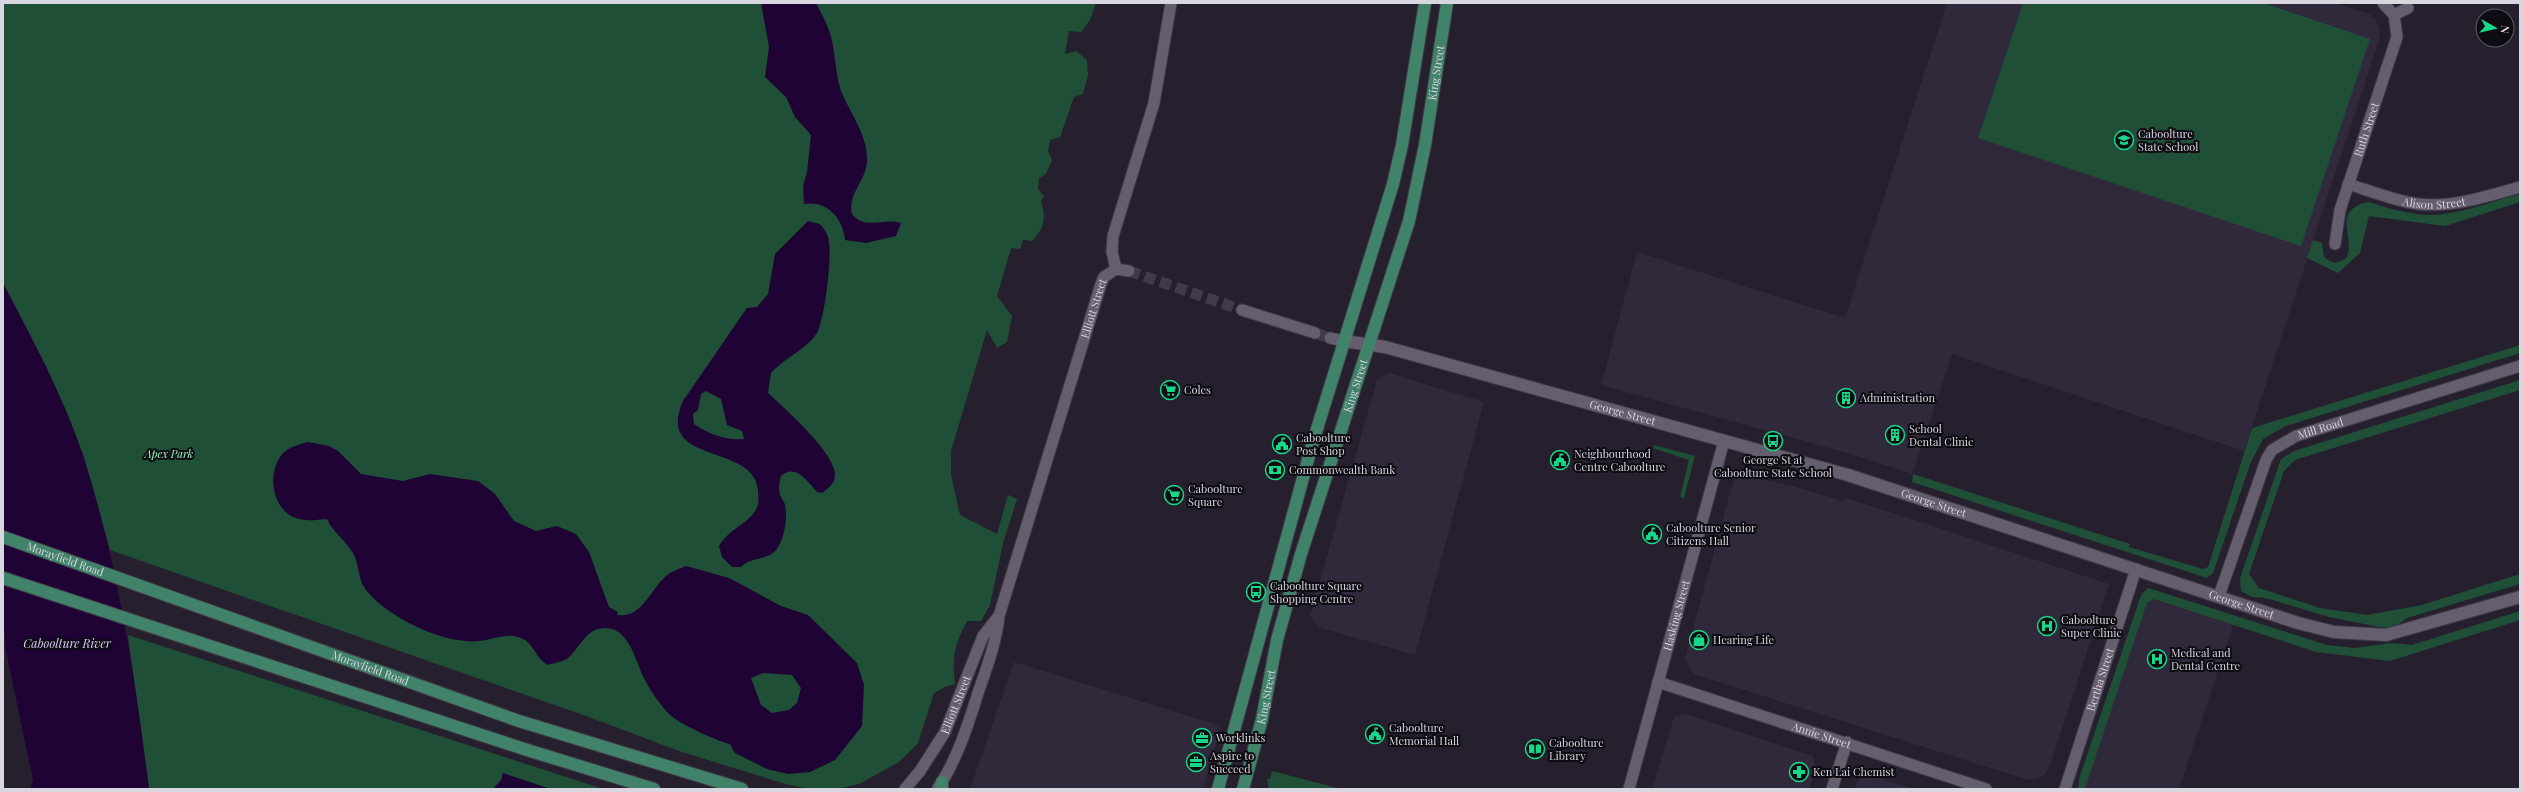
<svg xmlns="http://www.w3.org/2000/svg" width="2523" height="792" viewBox="0 0 2523 792" font-family="'Playfair Display',serif">
	<style>
		.built { fill: #30283b }
		.green { fill: #1f4f36 }
		.water { fill: #1f0335; fill-rule: evenodd }
		.lines { fill: none; stroke-linecap: round; stroke-linejoin: round }
		.street-tunnel { stroke: #413b49; stroke-width: 11; stroke-dasharray: 11 5.5; stroke-linecap: butt }
		.street-casing { stroke: #403b46; stroke-width: 13 }
		.secondary-casing { stroke: #403b46; stroke-width: 14 }
		.primary-casing { stroke: #403b46; stroke-width: 14 }
		.street { stroke: #655e6f; stroke-width: 11 }
		.secondary { stroke: #655e6f; stroke-width: 12 }
		.primary { stroke: #41836a; stroke-width: 12 }
		.labels { text-anchor: middle; stroke-width: 4; stroke-linejoin: round; paint-order: stroke }
		.street-label { font-size: 11px; fill: #dad6e0; stroke: #0e0b12 }
		.poi-label { font-size: 11px; fill: #dad6e0; stroke: #0e0b12; text-anchor: start }
		.park-label { font-size: 11px; font-style: italic; fill: #98fbc3; stroke: #0e0b12 }
		.water-label { font-size: 12px; font-style: italic; fill: #dec8fb; stroke: #0e0b12 }
	</style>
	<rect width="100%" height="100%" fill="#26202e"/>
	<!-- built -->
	<g class="built">
		<path d="M1947,3H2334L2369,14L2376,20L2380,30L2379,40L2244,451L1952,354L1912,474L1851,454L1601,385L1637,252L1845,318Z"/>
		<path d="M1389,373L1484,402L1415,655L1318,627L1310,616L1377,380Z"/>
		<path d="M1735,474L1789,485L1843,501L1844,497L2109,584L2050,766L2043,776L2035,780L2025,779L1694,674L1685,659Z"/>
		<path d="M2154,599L2233,625L2179,789H2085L2147,603Z"/>
		<path d="M1014,662L1221,726L1203,789H970Z"/>
		<path d="M1686,714L1813,756L1816,769L1809,789H1652L1674,717Z"/>
		<path d="M1861,773H1865L1915,789H1855Z"/>
	</g>
	<!-- green -->
	<g class="green">
		<path d="M3,3H1096L1090,20L1081,32L1069,31L1065,54L1076,51L1087,60L1088,75L1083,94L1074,97L1060,137L1050,140L1048,151L1052,160L1046,174L1039,178L1038,189L1044,196L1041,201C1046,219 1045,227 1032,241L1023,240L1020,249L1011,248L997,296L1012,316L1007,342L997,348L987,330L951,451V474L960,515L997,534L1008,495L1017,499L1003,543L990,605L981,621H967C954,645 952,657 955,684L945,687L934,693L918,743L899,762L859,784L837,789H811L789,785L682,752L589,717L110,550L83,454L46,366L3,283Z"/>
		<path d="M2023,3H2264L2370,39L2301,246L1978,138Z"/>
		<path d="M2520,194V202L2445,226L2369,216L2360,253L2338,273L2307,258L2313,240L2322,243L2324,257C2332,264 2338,264 2346,258C2357,240 2329,210 2369,202C2385,207 2401,212 2417,214C2451,219 2488,202 2520,194Z"/>
		<path d="M2520,345V353L2286,426L2263,439L2251,462L2213,573L2207,578L1912,482L1913,474L2130,544L2129,547L2203,569L2208,567L2252,428Z"/>
		<path d="M2520,380V390L2295,460L2284,471L2249,574L2259,588L2320,608L2367,615L2422,605L2520,574V584L2407,618L2397,625L2384,628L2329,617L2266,598L2252,597L2241,591L2240,578L2281,459L2294,451Z"/>
		<path d="M1654,445L1695,456L1684,498L1680,497L1689,460L1653,448Z"/>
		<path d="M2148,588L2327,645L2354,648L2392,643L2412,645L2520,611V620L2390,661L2316,652L2154,599L2147,603L2085,789H2078L2079,779L2141,595Z"/>
		<path d="M128,635L603,789H149Z"/>
		<path d="M1272,771L1341,789H1269L1267,779H1270Z"/>
	</g>
	<!-- water -->
	<g class="water">
		<path d="M761,3H816C820,11 825,19 828,28C836,46 834,70 841,91C850,113 867,134 867,159C868,179 847,193 852,214C865,231 884,217 901,223L896,236L866,243L845,240C843,218 827,200 804,204L803,186L807,172L811,135L795,117L786,97L765,77L769,47Z"/>
		<path d="M808,221L820,224C823,228 827,232 828,237C833,252 825,318 817,333C806,350 784,358 771,373L768,393C784,408 837,454 835,476C834,485 828,488 822,493L817,492C807,481 796,463 781,476C779,483 778,491 781,497C782,500 785,502 785,505C788,518 784,543 774,552C763,561 753,556 741,567H732L722,557L719,546C729,528 751,524 758,505C759,501 758,494 758,490C754,442 654,466 683,401L742,315L747,308L757,307L768,294L775,254ZM706,391L721,399L727,425L742,431L744,439C727,441 709,434 694,424L693,414L698,410L701,394Z"/>
		<path d="M3,283C32,339 63,395 83,455C118,564 135,676 149,789H30L33,780L6,651L3,615Z"/>
		<path d="M308,442L329,446L338,451L361,474L403,481L430,474L478,481L495,494L514,521L536,531L557,526L576,534L589,552L609,607L618,612L617,615C641,619 650,591 664,578C669,572 679,569 686,566L729,578L781,606L808,615L857,663L864,685L862,726L835,760L810,772L788,774L767,769L735,753L730,744C717,741 677,723 668,713C659,703 651,692 645,680C635,662 629,621 598,629C585,632 578,650 568,658C563,662 553,663 548,665C535,658 534,643 521,638C506,632 494,640 479,641C472,642 464,641 458,640C430,637 379,611 364,587C358,577 359,565 354,555C347,541 333,533 327,519C315,520 304,522 293,517C270,506 266,465 287,450C293,446 301,444 308,442ZM763,673L792,675L801,688L797,703L789,710L772,713L761,705L751,678Z"/>
		<path d="M503,773L551,789H493L501,780Z"/>
	</g>
	<g class="lines">
		<!-- street-tunnel -->
		<g class="street-tunnel">
			<path d="M1129,271L1242,310"/>
			<path d="M1315,333L1330,338"/>
		</g>
		<defs>
			<g id="street">
				<path d="M2394,15L2408,8"/>
				<path id="s1" d="M2348,184C2371,191 2395,201 2418,204C2453,208 2487,196 2520,187"/>
				<path id="s2" d="M2335,244L2340,210L2397,37L2394,15L2383,3"/>
				<path d="M1116,269L1112,252L1113,236L1154,103L1171,3"/>
				<path d="M1242,310L1315,333"/>
				<path d="M1330,338L1344,341"/>
				<path id="s3" d="M2219,596L2266,460L2272,450L2296,436L2520,366"/>
				<path id="s4" d="M1658,682L1986,789"/>
				<path id="s5" d="M938,788C957,760 968,725 978,693C987,667 996,643 999,616L1101,284L1104,277L1116,269L1129,271"/>
				<path id="s6" d="M905,789L920,771L945,732L983,636L998,617"/>
				<path id="s7" d="M1629,789L1724,441"/>
				<path d="M1832,789L1847,742"/>
				<path id="s8" d="M2065,789L2136,569"/>
			</g>
			<g id="secondary">
				<path id="s9" d="M1344,341L1385,347L1848,475L2298,623L2334,632L2386,635L2520,597"/>
			</g>
			<g id="primary">
				<path id="s10" d="M3,537L519,721L742,789"/>
				<path d="M3,578L524,749L654,789"/>
				<path d="M942,789V782"/>
				<path d="M1218,789L1312,445L1393,184L1402,145L1425,3"/>
				<path id="s11" d="M1243,789L1262,719L1277,640L1301,554L1409,221L1425,145L1447,3"/>
			</g>
		</defs>
		<!-- street casing -->
		<use href="#street" class="street-casing"/>
		<!-- secondary casing -->
		<use href="#secondary" class="secondary-casing"/>
		<!-- primary casing -->
		<use href="#primary" class="primary-casing"/>
		<!-- street -->
		<use href="#street" class="street"/>
		<!-- secondary -->
		<use href="#secondary" class="secondary"/>
		<!-- primary -->
		<use href="#primary" class="primary"/>
	</g>
	<!-- icons -->
	<defs>
		<symbol id="school-ring" viewBox="-11 -11 22 22"><circle r="9.5" fill="#0e0b12" stroke="#15d989" stroke-width="1.5"/><path d="M0-5L7-2L0 1L-7-2ZM-4 1L0 2.5L4 1V4Q0 6-4 4Z" fill="#15d989"/></symbol>
		<symbol id="supermarket-ring" viewBox="-11 -11 22 22"><circle r="9.5" fill="#0e0b12" stroke="#15d989" stroke-width="1.5"/><path d="M-6-5.5h2.5l.6 2H6L4.5 2H-2.5L-4.4-4H-6ZM-1.5 3.2a1.3 1.3 0 1 0 .1 0ZM3 3.2a1.3 1.3 0 1 0 .1 0Z" fill="#15d989"/></symbol>
		<symbol id="building-ring" viewBox="-11 -11 22 22"><circle r="9.5" fill="#0e0b12" stroke="#15d989" stroke-width="1.5"/><path d="M-4-6H4V6H1V3H-1V6H-4ZM-2.5-4.3h1.7v1.8h-1.7ZM.8-4.3h1.7v1.8H.8ZM-2.5-1h1.7V.8h-1.7ZM.8-1h1.7V.8H.8Z" fill="#15d989"/></symbol>
		<symbol id="bus-ring" viewBox="-11 -11 22 22"><circle r="9.5" fill="#0e0b12" stroke="#15d989" stroke-width="1.5"/><path d="M-5-6H5V4H4V6H2V4H-2V6H-4V4H-5ZM-3.5-4V0h7V-4ZM-3.5 1.2v1.5H-2V1.2ZM2 1.2v1.5H3.5V1.2Z" fill="#15d989"/></symbol>
		<symbol id="civic-ring" viewBox="-11 -11 22 22"><circle r="9.5" fill="#0e0b12" stroke="#15d989" stroke-width="1.5"/><path d="M-.6-6.5H3V-4.5H.6V-3L4-1V1h2V6H-6V1h2V-1L-.6-3ZM-1.2 2.5V6h2.4V2.5Z" fill="#15d989"/></symbol>
		<symbol id="bank-ring" viewBox="-11 -11 22 22"><circle r="9.5" fill="#0e0b12" stroke="#15d989" stroke-width="1.5"/><path d="M-6-4H6V4H-6ZM0-2.3a2.3 2.3 0 1 0 0 4.6a2.3 2.3 0 1 0 0-4.6Z" fill="#15d989"/></symbol>
		<symbol id="hospital-ring" viewBox="-11 -11 22 22"><circle r="9.5" fill="#0e0b12" stroke="#15d989" stroke-width="1.5"/><path d="M-5-5h3v3.5h4V-5h3V5h-3V1.5h-4V5h-3Z" fill="#15d989"/></symbol>
		<symbol id="shop-ring" viewBox="-11 -11 22 22"><circle r="9.5" fill="#0e0b12" stroke="#15d989" stroke-width="1.5"/><path d="M-5-2.5h2.3a2.7 3.5 0 0 1 5.4 0H5L5.5 6h-11ZM-1.5-2.5h3a1.5 2.3 0 0 0-3 0Z" fill="#15d989"/></symbol>
		<symbol id="office-ring" viewBox="-11 -11 22 22"><circle r="9.5" fill="#0e0b12" stroke="#15d989" stroke-width="1.5"/><path d="M-6-3h4V-5.5h4V-3h4V5H-6ZM-1-4.5V-3h2v-1.5ZM-6 0V1H6V0Z" fill="#15d989"/></symbol>
		<symbol id="library-ring" viewBox="-11 -11 22 22"><circle r="9.5" fill="#0e0b12" stroke="#15d989" stroke-width="1.5"/><path d="M-6-4Q-3-5.5-.7-3.5V5Q-3 3-6 4ZM6-4Q3-5.5 .7-3.5V5Q3 3 6 4Z" fill="#15d989"/></symbol>
		<symbol id="pharmacy-ring" viewBox="-11 -11 22 22"><circle r="9.5" fill="#0e0b12" stroke="#15d989" stroke-width="1.5"/><path d="M-2-6h4v4h4v4h-4v4h-4v-4h-4v-4h4Z" fill="#15d989"/></symbol>
	</defs>
	<g fill-rule="evenodd">
		<use href="#school-ring" x="2113" y="129" width="22" height="22"/>
		<use href="#supermarket-ring" x="1159" y="379" width="22" height="22"/>
		<use href="#building-ring" x="1835" y="387" width="22" height="22"/>
		<use href="#building-ring" x="1884" y="424" width="22" height="22"/>
		<use href="#bus-ring" x="1762" y="430" width="22" height="22"/>
		<use href="#civic-ring" x="1271" y="433" width="22" height="22"/>
		<use href="#civic-ring" x="1549" y="449" width="22" height="22"/>
		<use href="#bank-ring" x="1264" y="459" width="22" height="22"/>
		<use href="#supermarket-ring" x="1163" y="484" width="22" height="22"/>
		<use href="#civic-ring" x="1641" y="523" width="22" height="22"/>
		<use href="#bus-ring" x="1245" y="581" width="22" height="22"/>
		<use href="#hospital-ring" x="2036" y="615" width="22" height="22"/>
		<use href="#shop-ring" x="1688" y="629" width="22" height="22"/>
		<use href="#hospital-ring" x="2146" y="648" width="22" height="22"/>
		<use href="#civic-ring" x="1364" y="723" width="22" height="22"/>
		<use href="#office-ring" x="1191" y="727" width="22" height="22"/>
		<use href="#library-ring" x="1524" y="738" width="22" height="22"/>
		<use href="#office-ring" x="1185" y="751" width="22" height="22"/>
		<use href="#pharmacy-ring" x="1788" y="761" width="22" height="22"/>
	</g>
	<g class="labels">
		<!-- street labels -->
		<g class="street-label">
			<text dy="4" stroke="none"><textPath href="#s11" startOffset="743">King Street</textPath></text>
			<text dy="4" stroke="none"><textPath href="#s2" startOffset="119">Ruth Street</textPath></text>
			<text dy="4" stroke="none"><textPath href="#s1" startOffset="89">Alison Street</textPath></text>
			<text dy="4" stroke="none"><textPath href="#s5" startOffset="505">Elliott Street</textPath></text>
			<text dy="4" stroke="none"><textPath href="#s11" startOffset="419">King Street</textPath></text>
			<text dy="4" stroke="none"><textPath href="#s9" startOffset="288">George Street</textPath></text>
			<text dy="4" stroke="none"><textPath href="#s3" startOffset="209">Mill Road</textPath></text>
			<text dy="4" stroke="none"><textPath href="#s9" startOffset="612">George Street</textPath></text>
			<text dy="4" stroke="none"><textPath href="#s10" startOffset="66">Morayfield Road</textPath></text>
			<text dy="4" stroke="none"><textPath href="#s9" startOffset="936">George Street</textPath></text>
			<text dy="4" stroke="none"><textPath href="#s7" startOffset="180">Hasking Street</textPath></text>
			<text dy="4" stroke="none"><textPath href="#s10" startOffset="390">Morayfield Road</textPath></text>
			<text dy="4" stroke="none"><textPath href="#s8" startOffset="115">Bertha Street</textPath></text>
			<text dy="4" stroke="none"><textPath href="#s11" startOffset="95">King Street</textPath></text>
			<text dy="4" stroke="none"><textPath href="#s6" startOffset="99">Elliott Street</textPath></text>
			<text dy="4" stroke="none"><textPath href="#s4" startOffset="172">Annie Street</textPath></text>
		</g>
		<!-- poi labels -->
		<g class="poi-label">
			<text x="2138" y="138">Caboolture<tspan x="2138" dy="13">State School</tspan></text>
			<text x="1184" y="394">Coles</text>
			<text x="1860" y="402">Administration</text>
			<text x="1909" y="433">School<tspan x="1909" dy="13">Dental Clinic</tspan></text>
			<text x="1296" y="442">Caboolture<tspan x="1296" dy="13">Post Shop</tspan></text>
			<text x="1574" y="458">Neighbourhood<tspan x="1574" dy="13">Centre Caboolture</tspan></text>
			<text x="1773" y="464" text-anchor="middle">George St at<tspan x="1773" dy="13">Caboolture State School</tspan></text>
			<text x="1289" y="474">Commonwealth Bank</text>
			<text x="1188" y="493">Caboolture<tspan x="1188" dy="13">Square</tspan></text>
			<text x="1666" y="532">Caboolture Senior<tspan x="1666" dy="13">Citizens Hall</tspan></text>
			<text x="1270" y="590">Caboolture Square<tspan x="1270" dy="13">Shopping Centre</tspan></text>
			<text x="2061" y="624">Caboolture<tspan x="2061" dy="13">Super Clinic</tspan></text>
			<text x="1713" y="644">Hearing Life</text>
			<text x="2171" y="657">Medical and<tspan x="2171" dy="13">Dental Centre</tspan></text>
			<text x="1389" y="732">Caboolture<tspan x="1389" dy="13">Memorial Hall</tspan></text>
			<text x="1216" y="742">Worklinks</text>
			<text x="1549" y="747">Caboolture<tspan x="1549" dy="13">Library</tspan></text>
			<text x="1210" y="760">Aspire to<tspan x="1210" dy="13">Succeed</tspan></text>
			<text x="1813" y="776">Ken Lai Chemist</text>
		</g>
		<!-- park labels -->
		<g class="park-label">
			<text x="169" y="458">Apex Park</text>
		</g>
		<!-- water labels -->
		<g class="water-label">
			<text x="67" y="648">Caboolture River</text>
		</g>
	</g>
	<!-- border -->
	<rect width="2523" height="792" fill="none" stroke="#dad6e0" stroke-width="8"/>
	<!-- north arrow -->
	<g transform="translate(2495 28) rotate(98)"><circle r="19" fill="#0e0b12" stroke="#605c64"/>
	<path d="M0-3L7 15L0 10L-7 15Z" fill="#15d989"/>
	<text y="-6" font-size="11" font-weight="bold" text-anchor="middle" fill="#dad6e0">N</text>
	</g>
</svg>
